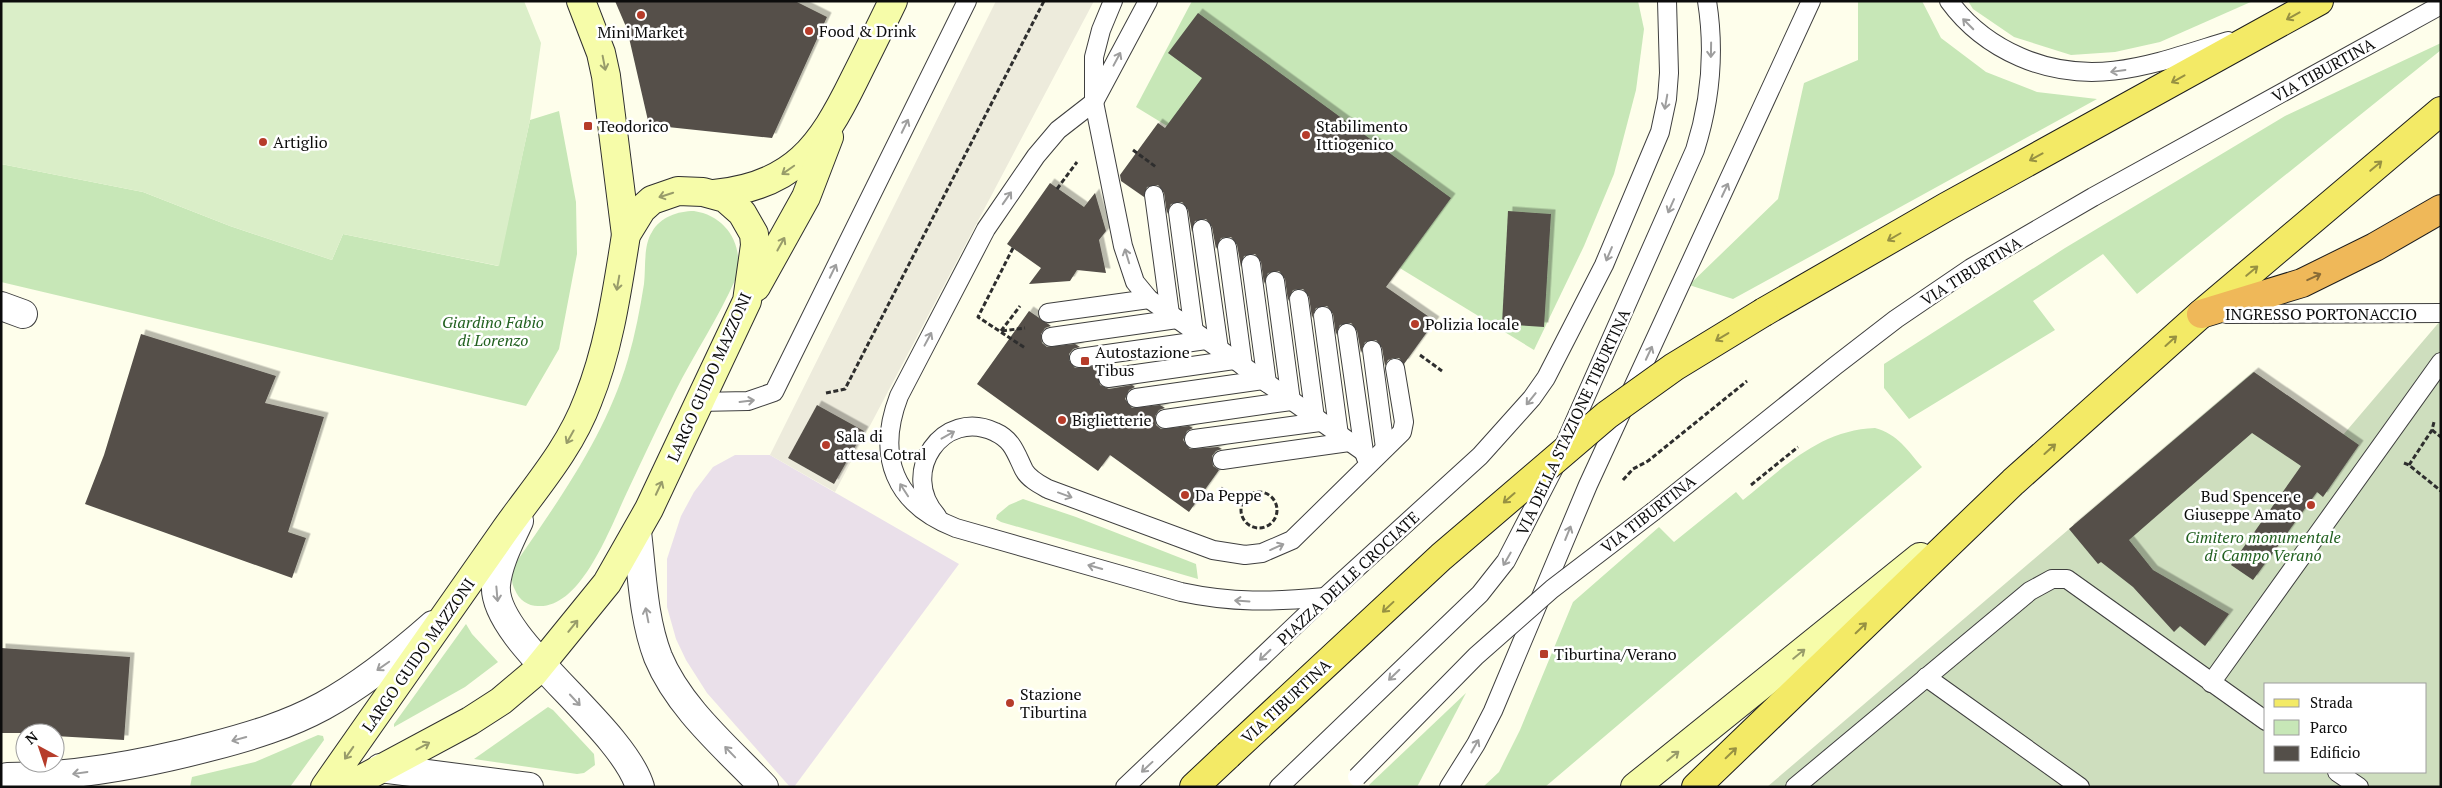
<svg xmlns="http://www.w3.org/2000/svg" width="2442" height="788" viewBox="0 0 2442 788" font-family="'PT Serif',serif">
	<style>
		.industrial { fill: #eae0ea }
		.green { fill: #c7e7b7 }
		.cemetery { fill: #cedebe; fill-rule: evenodd }
		.pitch { fill: #daeec8 }
		.plaza { fill: #edebdc; fill-rule: evenodd }
		.building { fill: #544f49; filter: url(#shadow) }
		.lines { fill: none; stroke-linecap: round; stroke-linejoin: round }
		.lane-casing { stroke: #3f3f3f; stroke-width: 20 }
		.street-casing { stroke: #3f3f3f; stroke-width: 30 }
		.secondary-casing { stroke: #2e2e2e; stroke-width: 30 }
		.primary-casing { stroke: #1d1d1d; stroke-width: 30 }
		.highway-casing { stroke: #1d1d1d; stroke-width: 30 }
		.path { stroke: #2e2e2e; stroke-width: 3; stroke-dasharray: 5 2.5; stroke-linecap: butt }
		.lane { stroke: #fff; stroke-width: 18 }
		.street { stroke: #fff; stroke-width: 28 }
		.secondary { stroke: #f6fca9; stroke-width: 28 }
		.primary { stroke: #f3ea66; stroke-width: 28 }
		.highway { stroke: #efb859; stroke-width: 28 }
		.lane-bridge-casing { stroke: #3f3f3f; stroke-width: 20; stroke-linecap: butt }
		.primary-bridge-casing { stroke: #1d1d1d; stroke-width: 30; stroke-linecap: butt }
		.lane-bridge { stroke: #fff; stroke-width: 18 }
		.primary-bridge { stroke: #f3ea66; stroke-width: 28 }
		.oneway { stroke: #979142 }
		.oneway2 { stroke: #9e9e9e }
		.oneway3 { stroke: #989c6a }
		.oneway4 { stroke: #896b36 }
		.poi-dot { fill: #b63c2a; stroke: #fff; stroke-width: 2 }
		.labels { text-anchor: middle; stroke-width: 5; stroke-linejoin: round; paint-order: stroke }
		.poi-label { font-size: 16px; fill: #0c0c0c; stroke: #fff; text-anchor: start }
		.street-label { font-size: 16px; fill: #0c0c0c; stroke: #fff }
		.park-label { font-size: 16px; font-style: italic; fill: #21601f; stroke: #fff }
	</style>
	<defs>
		<filter id="shadow"><feDropShadow dx="4.5" dy="-4.5" stdDeviation="0" flood-color="#0004"/></filter>
	</defs>
	<rect width="100%" height="100%" fill="#fefeeb"/>
	<!-- industrial -->
	<path class="industrial" d="M735,455H770L959,564L794,787H790L707,693L686,660L676,639L667,607V559L681,516L694,492L713,467Z"/>
	<!-- green -->
	<g class="green">
		<path d="M1192,1H1638L1644,29L1636,90L1614,174L1584,246L1534,350L1136,107Z"/>
		<path d="M1858,1H1922L1941,38L1986,72L2037,92L2097,99L1733,299L1689,285L1778,199L1804,83L1858,60Z"/>
		<path d="M1968,1H2253L2160,42L2115,52L2071,55L2014,37L1973,9Z"/>
		<path d="M2441,43V50L2137,294L2103,254L2033,301L2055,330L1909,419L1884,388V364L2065,248L2285,116Z"/>
		<path d="M559,111L576,202L577,254L559,349L526,406L1,282V164L143,192L230,226L332,260L343,234L498,266L530,120Z"/>
		<path d="M694,211C727,216 745,246 736,278C719,317 694,354 675,392C659,424 644,456 629,488C613,520 583,609 538,606C528,606 519,600 515,590C510,581 512,574 515,564C559,500 606,435 628,359C635,335 640,309 644,284C646,268 643,246 652,232C660,217 678,211 694,211Z"/>
		<path d="M1875,428C1898,434 1908,451 1922,467L1545,787H1483L1499,772L1520,730L1573,602L1659,527L1674,542L1736,492L1743,500C1784,467 1820,430 1875,428Z"/>
		<path d="M1023,499L1076,517L1196,564L1198,579L1001,522L996,519L997,515L1009,505Z"/>
		<path d="M466,624L472,634L498,662L465,687L394,727V724Z"/>
		<path d="M1466,693L1417,787H1368L1370,784Z"/>
		<path d="M548,707L553,710L594,754L595,765L584,773L577,774L474,759Z"/>
		<path d="M318,735L323,736L324,740L290,787H190L192,777L255,762Z"/>
	</g>
	<!-- cemetery -->
	<path class="cemetery" d="M2441,320V787H1767L2253,372L2343,435ZM2266,684H2426V772H2266Z"/>
	<!-- pitch -->
	<path class="pitch" d="M1,1H524L541,43L530,120L499,266L343,234L332,260L230,226L143,192L1,164Z"/>
	<!-- plaza -->
	<path class="plaza" d="M996,1H1094L835,492L770,455ZM817,405L863,431L834,484L788,458Z"/>
	<!-- building -->
	<g class="building">
		<path d="M615,1H795L827,17L772,138L649,125L627,29Z"/>
		<path d="M1198,13L1451,198L1386,287L1435,321L1404,364L1399,358H1394L1388,360L1385,366L1382,348L1376,340L1365,342L1361,353L1357,331L1351,323L1340,325L1336,335L1333,314L1327,306L1316,308L1312,318L1309,297L1303,289L1293,290L1288,301L1285,279L1279,271L1268,273L1264,284L1261,262L1255,254L1244,256L1241,267L1237,245L1231,237L1221,238L1216,249L1212,227L1206,219L1195,221L1192,232L1188,210L1182,202L1171,204L1167,214L1164,193L1158,185L1147,187L1144,197L1121,181L1120,175L1158,123L1165,128L1202,78L1168,53Z"/>
		<path d="M1050,183L1084,207L1095,193L1106,231L1099,240L1106,273L1077,270L1070,281L1029,284L1041,268L1007,244Z"/>
		<path d="M1508,211L1551,214L1544,327L1502,324Z"/>
		<path d="M1029,311L1051,326L1045,328L1041,334L1042,343L1047,347L1075,344L1080,347L1073,349L1069,354V360L1075,368L1104,365L1108,367L1102,369L1098,375L1100,385L1109,389L1132,385L1135,387L1129,390L1125,399L1132,408L1160,405L1165,408L1159,410L1155,416L1156,425L1161,429L1189,426L1193,428L1187,431L1183,440L1190,449L1218,447L1222,449L1216,451L1212,456L1213,466L1219,470L1189,512L1110,455L1098,471L977,384Z"/>
		<path d="M141,334L276,376L265,403L324,417L288,532L306,538L292,578L85,504L104,455Z"/>
		<path d="M2254,372L2359,445L2323,497L2317,492L2253,580L2231,565L2301,466L2252,433L2129,540L2153,570L2229,614L2205,646L2180,626L2174,632L2133,587L2101,562L2098,564L2069,529Z"/>
		<path d="M817,405L864,431L834,484L788,458Z"/>
		<path d="M1,648L130,657L124,740L55,736V733H1Z"/>
	</g>
	<g class="lines">
		<defs>
			<g id="lane">
				<path d="M1113,1L1101,30L1094,57V102L1123,246L1135,282L1149,299L1364,452"/>
				<path d="M1148,1L1094,102L1058,130L1036,156L986,229L899,396C876,456 894,504 956,528L1181,592C1232,603 1273,602 1325,597"/>
				<path d="M1949,1C1968,27 1990,44 2020,57C2093,89 2156,63 2228,41"/>
				<path d="M1154,195L1170,314"/>
				<path d="M1178,212L1194,332"/>
				<path d="M1202,229L1219,349"/>
				<path d="M1227,247L1243,366"/>
				<path d="M1251,264L1267,383"/>
				<path d="M1275,281L1291,401"/>
				<path d="M1299,299L1315,418"/>
				<path d="M1048,313L1149,299"/>
				<path d="M2226,314L2441,313"/>
				<path d="M1323,316L1339,435"/>
				<path d="M1347,333L1364,452L1366,458"/>
				<path d="M1051,337L1177,319"/>
				<path d="M1372,350L1385,448"/>
				<path d="M1079,358L1206,340"/>
				<path d="M1108,378L1234,360"/>
				<path d="M1136,398L1263,380"/>
				<path d="M698,402L748,401L774,392L967,1"/>
				<path d="M1165,419L1291,401"/>
				<path d="M1194,439L1320,422"/>
				<path d="M1222,460L1349,442"/>
				<path d="M1654,511L1835,366L1896,319L1971,268L2093,197L2441,5"/>
				<path d="M937,516C898,473 943,407 995,432C1013,440 1016,454 1024,470C1029,479 1039,484 1048,489L1213,550L1245,555L1262,553L1292,540L1402,432L1404,422L1395,368"/>
				<path d="M1926,677L2080,787"/>
				<path d="M2211,683L2441,362"/>
				<path d="M2337,772L2359,787"/>
				<path d="M1125,787L1325,597L1480,456L1532,398L1546,378L1604,265L1660,132L1667,99L1669,73L1667,1"/>
				<path d="M1279,787L1480,594L1506,561L1554,468L1695,150C1710,103 1715,51 1707,1"/>
				<path d="M1449,787L1476,744L1493,711L1588,485L1811,1"/>
				<path d="M1795,787L2030,591L2052,579H2067L2266,721"/>
			</g>
			<g id="street">
				<path d="M1,306L23,314"/>
				<path d="M519,521C510,541 498,563 496,585C491,639 621,725 640,787"/>
				<path d="M637,532C642,573 643,618 658,657C679,708 727,748 764,787"/>
				<path d="M380,768L529,787"/>
				<path d="M7,777C77,777 145,764 213,746C251,736 288,725 323,706C363,684 399,655 433,625"/>
			</g>
			<g id="secondary">
				<path d="M581,1L601,53L606,76L626,235"/>
				<path d="M714,194C794,186 821,147 854,80C867,54 880,28 893,1"/>
				<path d="M756,287L806,197L829,137"/>
				<path d="M325,787C384,702 444,618 503,533C533,490 569,451 588,400C609,348 617,291 626,235L642,209L652,200L678,191L703,192L725,198L742,213L754,234L755,245L747,301L649,509L607,583L533,674L501,701L470,721L347,787"/>
				<path d="M1635,787L1920,557"/>
			</g>
			<g id="primary">
				<path d="M1764,312L1946,207L2319,1"/>
				<path d="M1194,787L1228,755"/>
				<path d="M1696,787L2013,482L2201,314L2441,111"/>
			</g>
			<path id="highway" d="M2201,314L2302,283L2375,247L2441,209"/>
		</defs>
		<!-- lane casing -->
		<use href="#lane" class="lane-casing"/>
		<!-- street casing -->
		<use href="#street" class="street-casing"/>
		<!-- secondary casing -->
		<use href="#secondary" class="secondary-casing"/>
		<!-- primary casing -->
		<use href="#primary" class="primary-casing"/>
		<!-- highway casing -->
		<use href="#highway" class="highway-casing"/>
		<!-- path -->
		<g class="path">
			<path d="M1133,150L1156,167"/>
			<path d="M1057,189L1077,162"/>
			<path d="M1013,248L978,317L1025,348"/>
			<path d="M1001,331L1020,306"/>
			<path d="M1002,331L1025,328"/>
			<path d="M1420,355L1442,371"/>
			<path d="M826,393L845,389L1044,1"/>
			<path d="M2432,430L2441,437"/>
			<path d="M2404,463L2409,465L2441,491"/>
			<path d="M2409,465L2432,430L2434,422"/>
			<path d="M1623,480L1633,469L1648,461L1747,381"/>
			<path d="M1751,485L1798,447"/>
			<path d="M1221,488L1243,504"/>
			<circle cx="1259" cy="510" r="18"/>
		</g>
		<!-- lane -->
		<use href="#lane" class="lane"/>
		<!-- street -->
		<use href="#street" class="street"/>
		<!-- secondary -->
		<use href="#secondary" class="secondary"/>
		<!-- primary -->
		<use href="#primary" class="primary"/>
		<!-- highway -->
		<use href="#highway" class="highway"/>
		<defs>
			<path id="lane-bridge" d="M1357,777L1476,656L1552,589L1654,511"/>
			<path id="primary-bridge" d="M1228,755L1441,557L1607,415L1674,367L1764,312"/>
		</defs>
		<!-- lane-bridge casing -->
		<use href="#lane-bridge" class="lane-bridge-casing"/>
		<!-- primary-bridge casing -->
		<use href="#primary-bridge" class="primary-bridge-casing"/>
		<!-- lane-bridge -->
		<use href="#lane-bridge" class="lane-bridge"/>
		<!-- primary-bridge -->
		<use href="#primary-bridge" class="primary-bridge"/>
	</g>
	<!-- one-way arrows -->
	<defs><path id="oneway-shaft" d="M-6 0H5M1.5-3L5.5 0L1.5 3" fill="none" stroke-width="1.6" stroke-linecap="round" stroke-linejoin="round" transform="scale(1.25)"/></defs>
	<g class="oneway">
		<use href="#oneway-shaft" transform="translate(2293 16) rotate(151)"/>
		<use href="#oneway-shaft" transform="translate(2178 79) rotate(151)"/>
		<use href="#oneway-shaft" transform="translate(2036 157) rotate(151)"/>
		<use href="#oneway-shaft" transform="translate(2376 166) rotate(-40)"/>
		<use href="#oneway-shaft" transform="translate(1894 237) rotate(150)"/>
		<use href="#oneway-shaft" transform="translate(2252 271) rotate(-40)"/>
		<use href="#oneway-shaft" transform="translate(1722 337) rotate(149)"/>
		<use href="#oneway-shaft" transform="translate(2171 341) rotate(-42)"/>
		<use href="#oneway-shaft" transform="translate(2050 449) rotate(-42)"/>
		<use href="#oneway-shaft" transform="translate(1509 498) rotate(139)"/>
		<use href="#oneway-shaft" transform="translate(1388 607) rotate(137)"/>
		<use href="#oneway-shaft" transform="translate(1861 628) rotate(-44)"/>
		<use href="#oneway-shaft" transform="translate(1731 753) rotate(-44)"/>
	</g>
	<g class="oneway2">
		<use href="#oneway-shaft" transform="translate(1968 24) rotate(-135)"/>
		<use href="#oneway-shaft" transform="translate(1711 50) rotate(91)"/>
		<use href="#oneway-shaft" transform="translate(1117 59) rotate(-62)"/>
		<use href="#oneway-shaft" transform="translate(2118 71) rotate(172)"/>
		<use href="#oneway-shaft" transform="translate(1666 102) rotate(100)"/>
		<use href="#oneway-shaft" transform="translate(905 126) rotate(-64)"/>
		<use href="#oneway-shaft" transform="translate(1725 190) rotate(-65)"/>
		<use href="#oneway-shaft" transform="translate(1007 198) rotate(-55)"/>
		<use href="#oneway-shaft" transform="translate(1671 206) rotate(114)"/>
		<use href="#oneway-shaft" transform="translate(1609 254) rotate(113)"/>
		<use href="#oneway-shaft" transform="translate(1127 256) rotate(-107)"/>
		<use href="#oneway-shaft" transform="translate(833 271) rotate(-64)"/>
		<use href="#oneway-shaft" transform="translate(928 339) rotate(-62)"/>
		<use href="#oneway-shaft" transform="translate(1649 353) rotate(-65)"/>
		<use href="#oneway-shaft" transform="translate(1531 399) rotate(129)"/>
		<use href="#oneway-shaft" transform="translate(747 401) rotate(-7)"/>
		<use href="#oneway-shaft" transform="translate(948 435) rotate(-29)"/>
		<use href="#oneway-shaft" transform="translate(904 490) rotate(-123)"/>
		<use href="#oneway-shaft" transform="translate(1065 495) rotate(20)"/>
		<use href="#oneway-shaft" transform="translate(1568 533) rotate(-68)"/>
		<use href="#oneway-shaft" transform="translate(1277 547) rotate(-24)"/>
		<use href="#oneway-shaft" transform="translate(1507 559) rotate(120)"/>
		<use href="#oneway-shaft" transform="translate(1095 567) rotate(-164)"/>
		<use href="#oneway-shaft" transform="translate(497 594) rotate(85)"/>
		<use href="#oneway-shaft" transform="translate(1242 601) rotate(-176)"/>
		<use href="#oneway-shaft" transform="translate(647 615) rotate(-101)"/>
		<use href="#oneway-shaft" transform="translate(1265 655) rotate(136)"/>
		<use href="#oneway-shaft" transform="translate(383 666) rotate(145)"/>
		<use href="#oneway-shaft" transform="translate(1394 675) rotate(136)"/>
		<use href="#oneway-shaft" transform="translate(575 700) rotate(47)"/>
		<use href="#oneway-shaft" transform="translate(239 739) rotate(165)"/>
		<use href="#oneway-shaft" transform="translate(1475 746) rotate(-60)"/>
		<use href="#oneway-shaft" transform="translate(730 752) rotate(-134)"/>
		<use href="#oneway-shaft" transform="translate(1147 767) rotate(137)"/>
		<use href="#oneway-shaft" transform="translate(80 773) rotate(172)"/>
	</g>
	<g class="oneway3">
		<use href="#oneway-shaft" transform="translate(604 63) rotate(79)"/>
		<use href="#oneway-shaft" transform="translate(788 170) rotate(145)"/>
		<use href="#oneway-shaft" transform="translate(666 195) rotate(162)"/>
		<use href="#oneway-shaft" transform="translate(781 244) rotate(-61)"/>
		<use href="#oneway-shaft" transform="translate(618 283) rotate(100)"/>
		<use href="#oneway-shaft" transform="translate(570 437) rotate(119)"/>
		<use href="#oneway-shaft" transform="translate(659 488) rotate(-65)"/>
		<use href="#oneway-shaft" transform="translate(573 626) rotate(-51)"/>
		<use href="#oneway-shaft" transform="translate(1799 654) rotate(-39)"/>
		<use href="#oneway-shaft" transform="translate(423 746) rotate(-28)"/>
		<use href="#oneway-shaft" transform="translate(349 753) rotate(125)"/>
		<use href="#oneway-shaft" transform="translate(1673 756) rotate(-39)"/>
	</g>
	<use class="oneway4" href="#oneway-shaft" transform="translate(2314 277) rotate(-25)"/>
	<!-- markers -->
	<g class="poi-dot">
		<circle cx="641" cy="15" r="5"/>
		<circle cx="809" cy="31" r="5"/>
		<rect x="583" y="121" width="10" height="10" rx="2.5"/>
		<circle cx="1306" cy="135" r="5"/>
		<circle cx="263" cy="142" r="5"/>
		<circle cx="1415" cy="324" r="5"/>
		<rect x="1080" y="356" width="10" height="10" rx="2.5"/>
		<circle cx="1062" cy="420" r="5"/>
		<circle cx="826" cy="445" r="5"/>
		<circle cx="1185" cy="495" r="5"/>
		<circle cx="2311" cy="505" r="5"/>
		<rect x="1539" y="649" width="10" height="10" rx="2.5"/>
		<circle cx="1010" cy="703" r="5"/>
	</g>
	<g class="labels">
		<!-- poi labels -->
		<g class="poi-label">
			<text x="819" y="37">Food &amp; Drink</text>
			<text x="641" y="38" text-anchor="middle">Mini Market</text>
			<text x="598" y="132">Teodorico</text>
			<text x="1316" y="132">Stabilimento<tspan x="1316" dy="18">Ittiogenico</tspan></text>
			<text x="273" y="148">Artiglio</text>
			<text x="1425" y="330">Polizia locale</text>
			<text x="1095" y="358">Autostazione<tspan x="1095" dy="18">Tibus</tspan></text>
			<text x="1072" y="426">Biglietterie</text>
			<text x="836" y="442">Sala di<tspan x="836" dy="18">attesa Cotral</tspan></text>
			<text x="1195" y="501">Da Peppe</text>
			<text x="2301" y="502" text-anchor="end">Bud Spencer e<tspan x="2301" dy="18">Giuseppe Amato</tspan></text>
			<text x="1554" y="660">Tiburtina/Verano</text>
			<text x="1020" y="700">Stazione<tspan x="1020" dy="18">Tiburtina</tspan></text>
		</g>
		<!-- street labels -->
		<g class="street-label">
			<text transform="translate(2323 70) rotate(-29)" y="6">VIA TIBURTINA</text>
			<text transform="translate(1971 271) rotate(-32)" y="6">VIA TIBURTINA</text>
			<text x="2321" y="320">INGRESSO PORTONACCIO</text>
			<text transform="translate(709 377) rotate(-66)" y="6">LARGO GUIDO MAZZONI</text>
			<text transform="translate(1573 422) rotate(-65)" y="6">VIA DELLA STAZIONE TIBURTINA</text>
			<text transform="translate(1648 514) rotate(-38)" y="6">VIA TIBURTINA</text>
			<text transform="translate(1348 578) rotate(-43)" y="6">PIAZZA DELLE CROCIATE</text>
			<text transform="translate(418 655) rotate(-55)" y="6">LARGO GUIDO MAZZONI</text>
			<text transform="translate(1286 701) rotate(-43)" y="6">VIA TIBURTINA</text>
		</g>
		<!-- park labels -->
		<g class="park-label">
			<text x="493" y="328">Giardino Fabio<tspan x="493" dy="18">di Lorenzo</tspan></text>
			<text x="2263" y="543">Cimitero monumentale<tspan x="2263" dy="18">di Campo Verano</tspan></text>
		</g>
	</g>
	<!-- border -->
	<rect width="2442" height="788" fill="none" stroke="#0c0c0c" stroke-width="5"/>
	<!-- legend -->
	<rect x="2264" y="683" width="162" height="90" fill="#ffffff" stroke="#9e9e9e"/>
	<rect x="2274" y="699" width="25" height="8" fill="#f3ea66" stroke="#9e9e9e"/>
	<text x="2310" y="708" font-size="15" fill="#0c0c0c">Strada</text>
	<rect x="2274" y="720" width="25" height="15" fill="#c7e7b7" stroke="#9e9e9e"/>
	<text x="2310" y="733" font-size="15" fill="#0c0c0c">Parco</text>
	<rect x="2274" y="746" width="25" height="15" fill="#544f49" stroke="#9e9e9e"/>
	<text x="2310" y="758" font-size="15" fill="#0c0c0c">Edificio</text>
	<!-- north arrow -->
	<g transform="translate(40 748) rotate(320)"><circle r="24" fill="#ffffff" stroke="#9e9e9e"/>
	<path d="M0-4L9 19L0 12L-9 19Z" fill="#b63c2a"/>
	<text y="-8" font-size="14" font-weight="bold" text-anchor="middle" fill="#0c0c0c">N</text>
	</g>
</svg>
